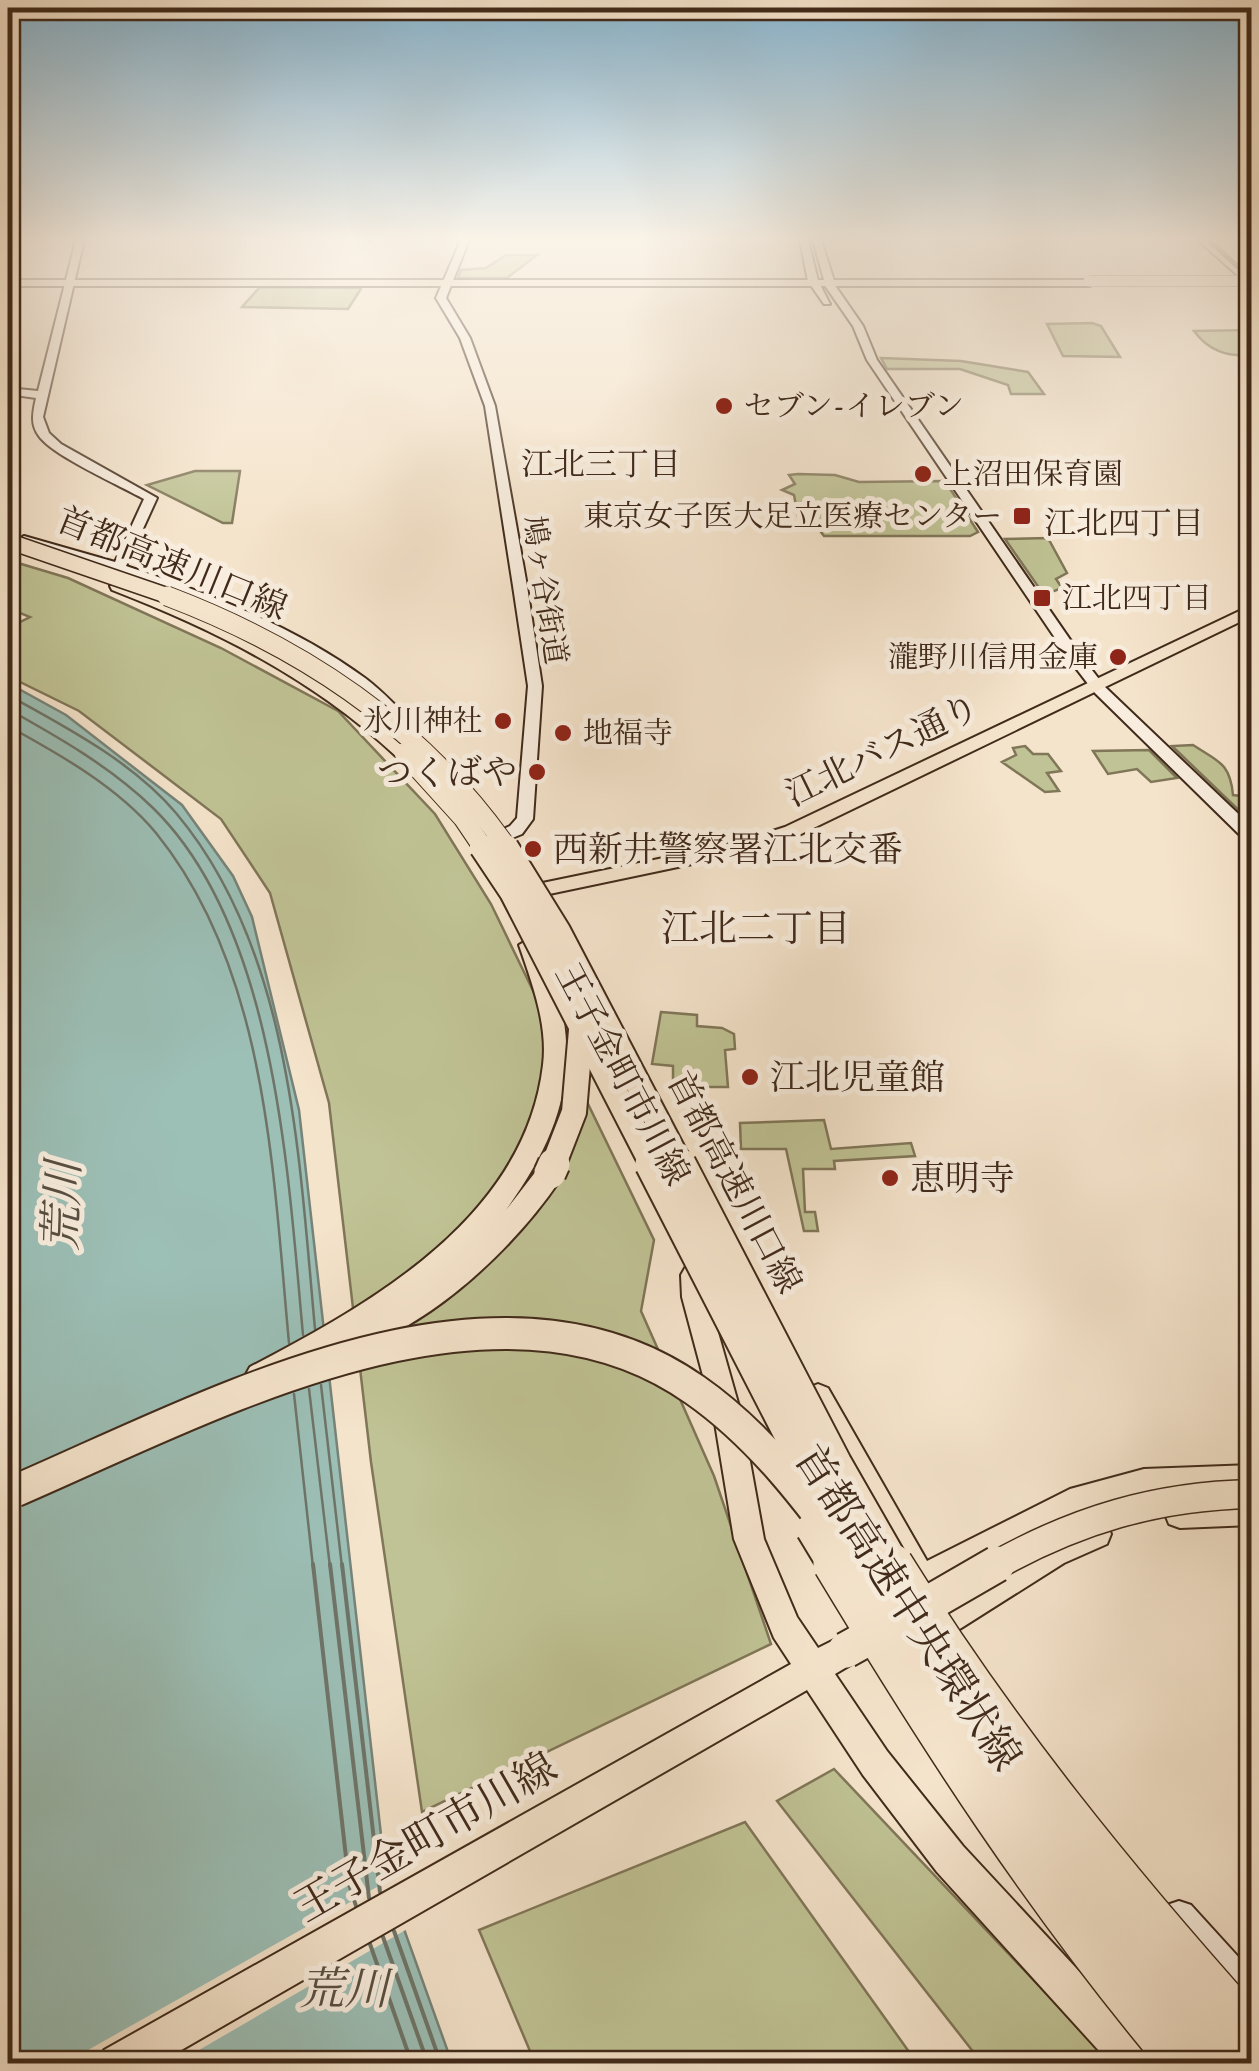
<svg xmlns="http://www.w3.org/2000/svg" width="1259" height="2071" viewBox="0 0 1259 2071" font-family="'IM FELL Great Primer','Noto Serif JP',serif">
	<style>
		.green { fill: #c0c395; stroke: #807658; stroke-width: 2.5 }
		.water { fill: #9cbfb6; stroke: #778378; stroke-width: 2.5 }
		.pier { fill: #f5e4cc }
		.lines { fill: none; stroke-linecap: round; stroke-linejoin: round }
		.shore-far1 { stroke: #6e7468; stroke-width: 2.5 }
		.shore { stroke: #6e7468; stroke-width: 4 }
		.secondary-casing { stroke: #402a1a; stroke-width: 4 }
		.primary-casing { stroke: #402a1a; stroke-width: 4 }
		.highway-casing { stroke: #402a1a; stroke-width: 4 }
		.secondary { fill: #f8edde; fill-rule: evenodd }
		.primary { fill: #f5e4cc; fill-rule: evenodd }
		.highway { fill: #f5e4cc; fill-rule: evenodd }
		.tram { stroke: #402a1a; stroke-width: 2.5 }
		.primary-bridge-far2-casing { stroke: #402a1a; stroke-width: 12; stroke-linecap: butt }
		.primary-bridge-far1-casing { stroke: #402a1a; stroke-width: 31; stroke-linecap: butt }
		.primary-bridge-casing { stroke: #402a1a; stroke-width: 39; stroke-linecap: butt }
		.highway-bridge-far4-casing { stroke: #402a1a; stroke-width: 18; stroke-linecap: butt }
		.highway-bridge-far3-casing { stroke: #402a1a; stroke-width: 21; stroke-linecap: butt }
		.highway-bridge-far2-casing { stroke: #402a1a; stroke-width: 28; stroke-linecap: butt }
		.highway-bridge-far1-casing { stroke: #402a1a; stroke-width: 35; stroke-linecap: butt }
		.highway-bridge-casing { stroke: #402a1a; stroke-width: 42; stroke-linecap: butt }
		.primary-bridge-far2 { stroke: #f5e4cc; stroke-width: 11 }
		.primary-bridge-far1 { stroke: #f5e4cc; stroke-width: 28 }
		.primary-bridge { stroke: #f5e4cc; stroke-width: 35 }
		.highway-bridge-far4 { stroke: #f5e4cc; stroke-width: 15 }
		.highway-bridge-far3 { stroke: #f5e4cc; stroke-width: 19 }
		.highway-bridge-far2 { stroke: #f5e4cc; stroke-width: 24 }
		.highway-bridge-far1 { stroke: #f5e4cc; stroke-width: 31 }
		.highway-bridge { stroke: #f5e4cc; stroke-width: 39 }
		.poi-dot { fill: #8f2418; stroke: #f8edde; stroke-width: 4 }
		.labels { text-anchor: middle; stroke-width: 10; stroke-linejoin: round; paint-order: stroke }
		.far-poi-label { font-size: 30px; fill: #402a1a; stroke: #f8edde; text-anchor: start }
		.far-street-label { font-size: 30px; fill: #402a1a; stroke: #f8edde }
		.far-neighbourhood-label { font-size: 32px; fill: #402a1a; stroke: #f8edde }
		.street-label { font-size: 35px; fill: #402a1a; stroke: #f8edde }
		.poi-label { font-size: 35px; fill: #402a1a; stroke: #f8edde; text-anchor: start }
		.neighbourhood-label { font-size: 38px; fill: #402a1a; stroke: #f8edde }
		.near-street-label { font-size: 42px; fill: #402a1a; stroke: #f8edde }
		.near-water-label { font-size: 45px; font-style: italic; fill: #574f41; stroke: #f8edde }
	</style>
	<rect width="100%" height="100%" fill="#f5e4cc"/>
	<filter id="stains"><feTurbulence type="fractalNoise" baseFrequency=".002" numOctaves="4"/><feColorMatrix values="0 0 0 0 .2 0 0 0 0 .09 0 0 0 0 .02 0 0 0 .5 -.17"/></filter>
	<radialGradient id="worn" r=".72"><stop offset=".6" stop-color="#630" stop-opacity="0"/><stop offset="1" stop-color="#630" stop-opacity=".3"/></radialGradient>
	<!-- green -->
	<g class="green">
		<path d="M506,255H537L507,278H458L461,270L486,268Z"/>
		<path d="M260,287L360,288L361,289L348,309L242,307Z"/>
		<path d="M1092,323L1101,326L1120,357L1063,356L1047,324Z"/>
		<path d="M1251,330V355C1226,357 1208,350 1194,331Z"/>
		<path d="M881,358L961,361L1028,372L1044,394H1011L1008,385L960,369H887Z"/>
		<path d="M195,471H240L232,523H223L147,485Z"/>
		<path d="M798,474L835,475L859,482L945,481L978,532L970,536H824L814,523L798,516L794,495L782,490L795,484L789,475Z"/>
		<path d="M1048,538L1067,573L1056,579L1062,588L1044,595L1005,539Z"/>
		<path d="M8,560L68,578L221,648L338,711L435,814L491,904L654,1240L641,1311L714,1476L771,1644L422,1812L371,1462L329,1103L270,893L221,819L79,711L8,676V628L30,617L8,608Z"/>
		<path d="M1193,745C1217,761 1230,762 1233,795L1251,797V822L1172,746Z"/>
		<path d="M1025,746L1033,754H1048L1061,771L1047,773L1059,791L1045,792L1002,762L1016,755L1013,748Z"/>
		<path d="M1149,750L1177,778L1151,782L1137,769L1108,774L1093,751Z"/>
		<path d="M661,1012L697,1015V1026L722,1028L734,1034L735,1049L725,1050L728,1087H673V1066L652,1064Z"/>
		<path d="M824,1120L831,1149L911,1143L915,1156L834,1161L835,1169H803L805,1212H815L818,1231H804L786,1149H741L740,1123Z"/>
		<path d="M834,1769L1112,2063H982L777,1801Z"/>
		<path d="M745,1822L917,2063H535L479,1930Z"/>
	</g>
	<!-- water -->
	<path class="water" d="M8,683L66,715L182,805L233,876L252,917L299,1110L386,1879L452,2063H8Z"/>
	<!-- pier -->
	<path class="pier" d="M391,1879L409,1928L175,2064L65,2063Z"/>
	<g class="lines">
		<!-- shore-far1 -->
		<g class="shore-far1">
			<path d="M8,695C66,727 133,762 176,813C292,951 299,1158 315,1329"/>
			<path d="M8,709C58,737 111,767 153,808C276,928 288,1173 303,1335"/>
			<path d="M8,726C59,754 118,787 156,833C268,971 273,1174 289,1343"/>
			<path d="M321,1385L342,1567"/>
			<path d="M309,1389L330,1567"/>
			<path d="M294,1394L313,1567"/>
		</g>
		<!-- shore -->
		<g class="shore">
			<path d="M313,1564L349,1884L356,1906"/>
			<path d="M330,1564L369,1898"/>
			<path d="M342,1564L380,1892"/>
			<path d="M394,1931L441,2064"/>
			<path d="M383,1937L428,2064"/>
			<path d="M370,1944L412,2064"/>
		</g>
		<defs>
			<g id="secondary">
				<path d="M76,240H84L43,417L49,433L61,444L157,498L126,566C210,594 294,626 365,678C384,692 399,710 417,726V732H405C389,717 373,698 355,685C285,632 201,600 119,572L112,578H102L100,575L107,569L19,543L18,540L24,536L115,562L144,499C121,486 53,456 39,436C30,424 33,412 36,398L8,394V388L38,391Z"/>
				<path d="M461,240H469L446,298L470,338L495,406L527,586L542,686L533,819L522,834L490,847L481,842L484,838L510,826L517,818L528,686L513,586L485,406L460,338L436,298Z"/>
				<path d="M800,240H808L818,281L830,304H824L808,281Z"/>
				<path d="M813,240H821L836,287L863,326L877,360L1082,657L1105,687L1252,827V842L1246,841L1095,693L1072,663L867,360L853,326L826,287Z"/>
				<path d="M1179,1901L1191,1905L1252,1972V2014L1240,2009L1167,1929L1163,1917L1167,1905Z"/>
			</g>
			<g id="primary">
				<path d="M1198,240H1209L1252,279V288Z"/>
				<path d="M8,280H1090L1095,283L1090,286H8Z"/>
				<path d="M1252,605V616L799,835L735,855L535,897L525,903L518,901L513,893L523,887L731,844L785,827Z"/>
				<path d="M712,1250L721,1253L725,1260L707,1279L708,1297L742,1417L764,1539L797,1617L818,1648L846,1634L857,1639L862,1650L857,1661L835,1674L887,1751L963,1846L1152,2050L1157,2064H1111L937,1872L863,1775L807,1690L157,2064H99L104,2050L791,1664L774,1638L734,1539L714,1417L682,1297L681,1275L685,1268Z"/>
				<path d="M818,1384L828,1388L927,1561L1070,1489L1144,1469L1252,1465V1491L1144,1495L1077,1514L905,1604L894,1599L889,1589L894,1579L901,1575L804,1396L808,1388Z"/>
				<path d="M1252,1497V1525L1180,1528L1169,1524L1165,1514L1169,1504L1180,1500Z"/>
				<path d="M1096,1520L1107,1524L1111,1534L1107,1544L1064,1563L936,1644L925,1648L914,1644L909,1633L914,1622L1042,1543Z"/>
			</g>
			<g id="highway">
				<path d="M118,581C207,605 356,681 414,753L411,757H397C313,679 218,631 112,590L110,586Z"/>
				<path d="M531,938C547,942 549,962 553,976C583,1069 561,1133 506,1210L540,1166H560L564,1173L560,1180C517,1244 437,1321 363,1346L351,1341L272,1385L261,1389L250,1385L245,1376L250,1367C373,1303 525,1217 543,1065C548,1025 532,983 519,945Z"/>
			</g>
		</defs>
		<!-- secondary casing -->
		<use href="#secondary" class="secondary-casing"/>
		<!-- primary casing -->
		<use href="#primary" class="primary-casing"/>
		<!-- highway casing -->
		<use href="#highway" class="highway-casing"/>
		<!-- secondary -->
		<use href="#secondary" class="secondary"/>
		<!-- primary -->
		<use href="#primary" class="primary"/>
		<!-- highway -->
		<use href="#highway" class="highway"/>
		<!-- tram -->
		<path class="tram" d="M1207,240L1252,281"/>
		<defs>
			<path id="primary-bridge-far2" d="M1089,281H1252"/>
			<path id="primary-bridge-far1" d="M993,1567C1076,1520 1156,1496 1252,1494"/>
			<g id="primary-bridge">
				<path d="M914,1612L997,1564"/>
				<path d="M846,1650L882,1630"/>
			</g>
			<path id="highway-bridge-far4" d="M8,541L174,598"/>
			<g id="highway-bridge-far3">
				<path d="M167,596C304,648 424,728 508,849"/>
				<path d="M404,753L463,818L484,849"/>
			</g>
			<g id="highway-bridge-far2">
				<path d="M482,847L512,892L653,1166"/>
				<path d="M506,847L558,931L681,1166"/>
				<path d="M553,1166L574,1112L581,1030"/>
			</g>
			<g id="highway-bridge-far1">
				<path d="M651,1164L822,1497"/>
				<path d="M680,1164L836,1464L895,1567"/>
				<path d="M550,1173L554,1164"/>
				<path d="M15,1491C208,1408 494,1248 695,1390C761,1436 810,1502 858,1567"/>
				<path d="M812,1529L835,1567"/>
			</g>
			<g id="highway-bridge">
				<path d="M833,1564C941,1743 1045,1904 1180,2064"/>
				<path d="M856,1564L1065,1855L1244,2064"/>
				<path d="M893,1564C997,1732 1120,1883 1252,2030"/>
				<path d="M1068,1885L1205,2064"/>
			</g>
		</defs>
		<!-- primary-bridge-far2 casing -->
		<use href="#primary-bridge-far2" class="primary-bridge-far2-casing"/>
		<!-- primary-bridge-far1 casing -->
		<use href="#primary-bridge-far1" class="primary-bridge-far1-casing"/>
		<!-- primary-bridge casing -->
		<use href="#primary-bridge" class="primary-bridge-casing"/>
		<!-- highway-bridge-far4 casing -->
		<use href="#highway-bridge-far4" class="highway-bridge-far4-casing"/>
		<!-- highway-bridge-far3 casing -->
		<use href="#highway-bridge-far3" class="highway-bridge-far3-casing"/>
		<!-- highway-bridge-far2 casing -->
		<use href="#highway-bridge-far2" class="highway-bridge-far2-casing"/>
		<!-- highway-bridge-far1 casing -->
		<use href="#highway-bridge-far1" class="highway-bridge-far1-casing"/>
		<!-- highway-bridge casing -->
		<use href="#highway-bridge" class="highway-bridge-casing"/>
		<!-- primary-bridge-far2 -->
		<use href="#primary-bridge-far2" class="primary-bridge-far2"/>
		<!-- primary-bridge-far1 -->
		<use href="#primary-bridge-far1" class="primary-bridge-far1"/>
		<!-- primary-bridge -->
		<use href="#primary-bridge" class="primary-bridge"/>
		<!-- highway-bridge-far4 -->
		<use href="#highway-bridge-far4" class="highway-bridge-far4"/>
		<!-- highway-bridge-far3 -->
		<use href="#highway-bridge-far3" class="highway-bridge-far3"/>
		<!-- highway-bridge-far2 -->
		<use href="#highway-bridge-far2" class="highway-bridge-far2"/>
		<!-- highway-bridge-far1 -->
		<use href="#highway-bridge-far1" class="highway-bridge-far1"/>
		<!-- highway-bridge -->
		<use href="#highway-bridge" class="highway-bridge"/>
	</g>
	<!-- sky -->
	<linearGradient id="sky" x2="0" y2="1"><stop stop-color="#89b8d4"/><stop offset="0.45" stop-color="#faf3e8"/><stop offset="1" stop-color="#faf3e8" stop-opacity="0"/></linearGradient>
	<rect width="1259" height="530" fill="url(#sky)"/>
	<!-- markers -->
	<g class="poi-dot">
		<circle cx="724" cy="406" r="10"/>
		<circle cx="923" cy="474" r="10"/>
		<rect x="1012" y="506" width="20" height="20" rx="5"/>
		<rect x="1032" y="588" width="20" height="20" rx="5"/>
		<circle cx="1118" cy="657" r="10"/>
		<circle cx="503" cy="721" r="10"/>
		<circle cx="563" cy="733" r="10"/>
		<circle cx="537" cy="772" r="10"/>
		<circle cx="533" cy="849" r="10"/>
		<circle cx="750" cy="1077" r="10"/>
		<circle cx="890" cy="1178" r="10"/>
	</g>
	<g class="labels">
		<!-- far-poi labels -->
		<g class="far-poi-label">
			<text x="744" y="416">セブン-イレブン</text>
			<text x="943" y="484">上沼田保育園</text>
			<text x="1002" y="526" text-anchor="end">東京女子医大足立医療センター</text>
			<text x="1062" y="608">江北四丁目</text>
			<text x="1098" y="667" text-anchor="end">瀧野川信用金庫</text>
			<text x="483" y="731" text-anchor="end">氷川神社</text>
			<text x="583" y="743">地福寺</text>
		</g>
		<!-- far-street labels -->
		<g class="far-street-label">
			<text transform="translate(545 590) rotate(81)" y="10">鳩ヶ谷街道</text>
		</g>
		<!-- far-neighbourhood labels -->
		<g class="far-neighbourhood-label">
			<text x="601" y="475">江北三丁目</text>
			<text x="1124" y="534">江北四丁目</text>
		</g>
		<!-- street labels -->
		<g class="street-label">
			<text transform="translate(172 563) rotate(22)" y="12">首都高速川口線</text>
			<text transform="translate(882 750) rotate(-26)" y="12">江北バス通り</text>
			<text transform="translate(623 1074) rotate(62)" y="12">王子金町市川線</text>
			<text transform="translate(735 1182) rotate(62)" y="12">首都高速川口線</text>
		</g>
		<!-- poi labels -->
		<g class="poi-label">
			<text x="517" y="784" text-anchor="end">つくばや</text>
			<text x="553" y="861">西新井警察署江北交番</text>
			<text x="770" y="1089">江北児童館</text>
			<text x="910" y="1190">恵明寺</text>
		</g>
		<!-- neighbourhood labels -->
		<g class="neighbourhood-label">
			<text x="756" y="941">江北二丁目</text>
		</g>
		<!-- near-street labels -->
		<g class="near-street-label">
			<text transform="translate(909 1607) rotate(57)" y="15">首都高速中央環状線</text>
			<text transform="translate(425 1836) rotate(-30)" y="15">王子金町市川線</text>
		</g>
		<!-- near-water labels -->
		<g class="near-water-label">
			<text transform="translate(61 1206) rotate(-88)" y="16">荒川</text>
			<text x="344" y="2004">荒川</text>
		</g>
	</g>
	<!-- margin -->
	<rect width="1259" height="2071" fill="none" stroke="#f5e4cc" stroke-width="40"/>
	<rect x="10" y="10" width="1239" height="2051" fill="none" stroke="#402a1a" stroke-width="5"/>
	<rect x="20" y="20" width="1219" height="2031" fill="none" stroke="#402a1a" stroke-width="2.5"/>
	<rect width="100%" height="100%" filter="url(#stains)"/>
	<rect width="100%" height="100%" fill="url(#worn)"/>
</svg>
